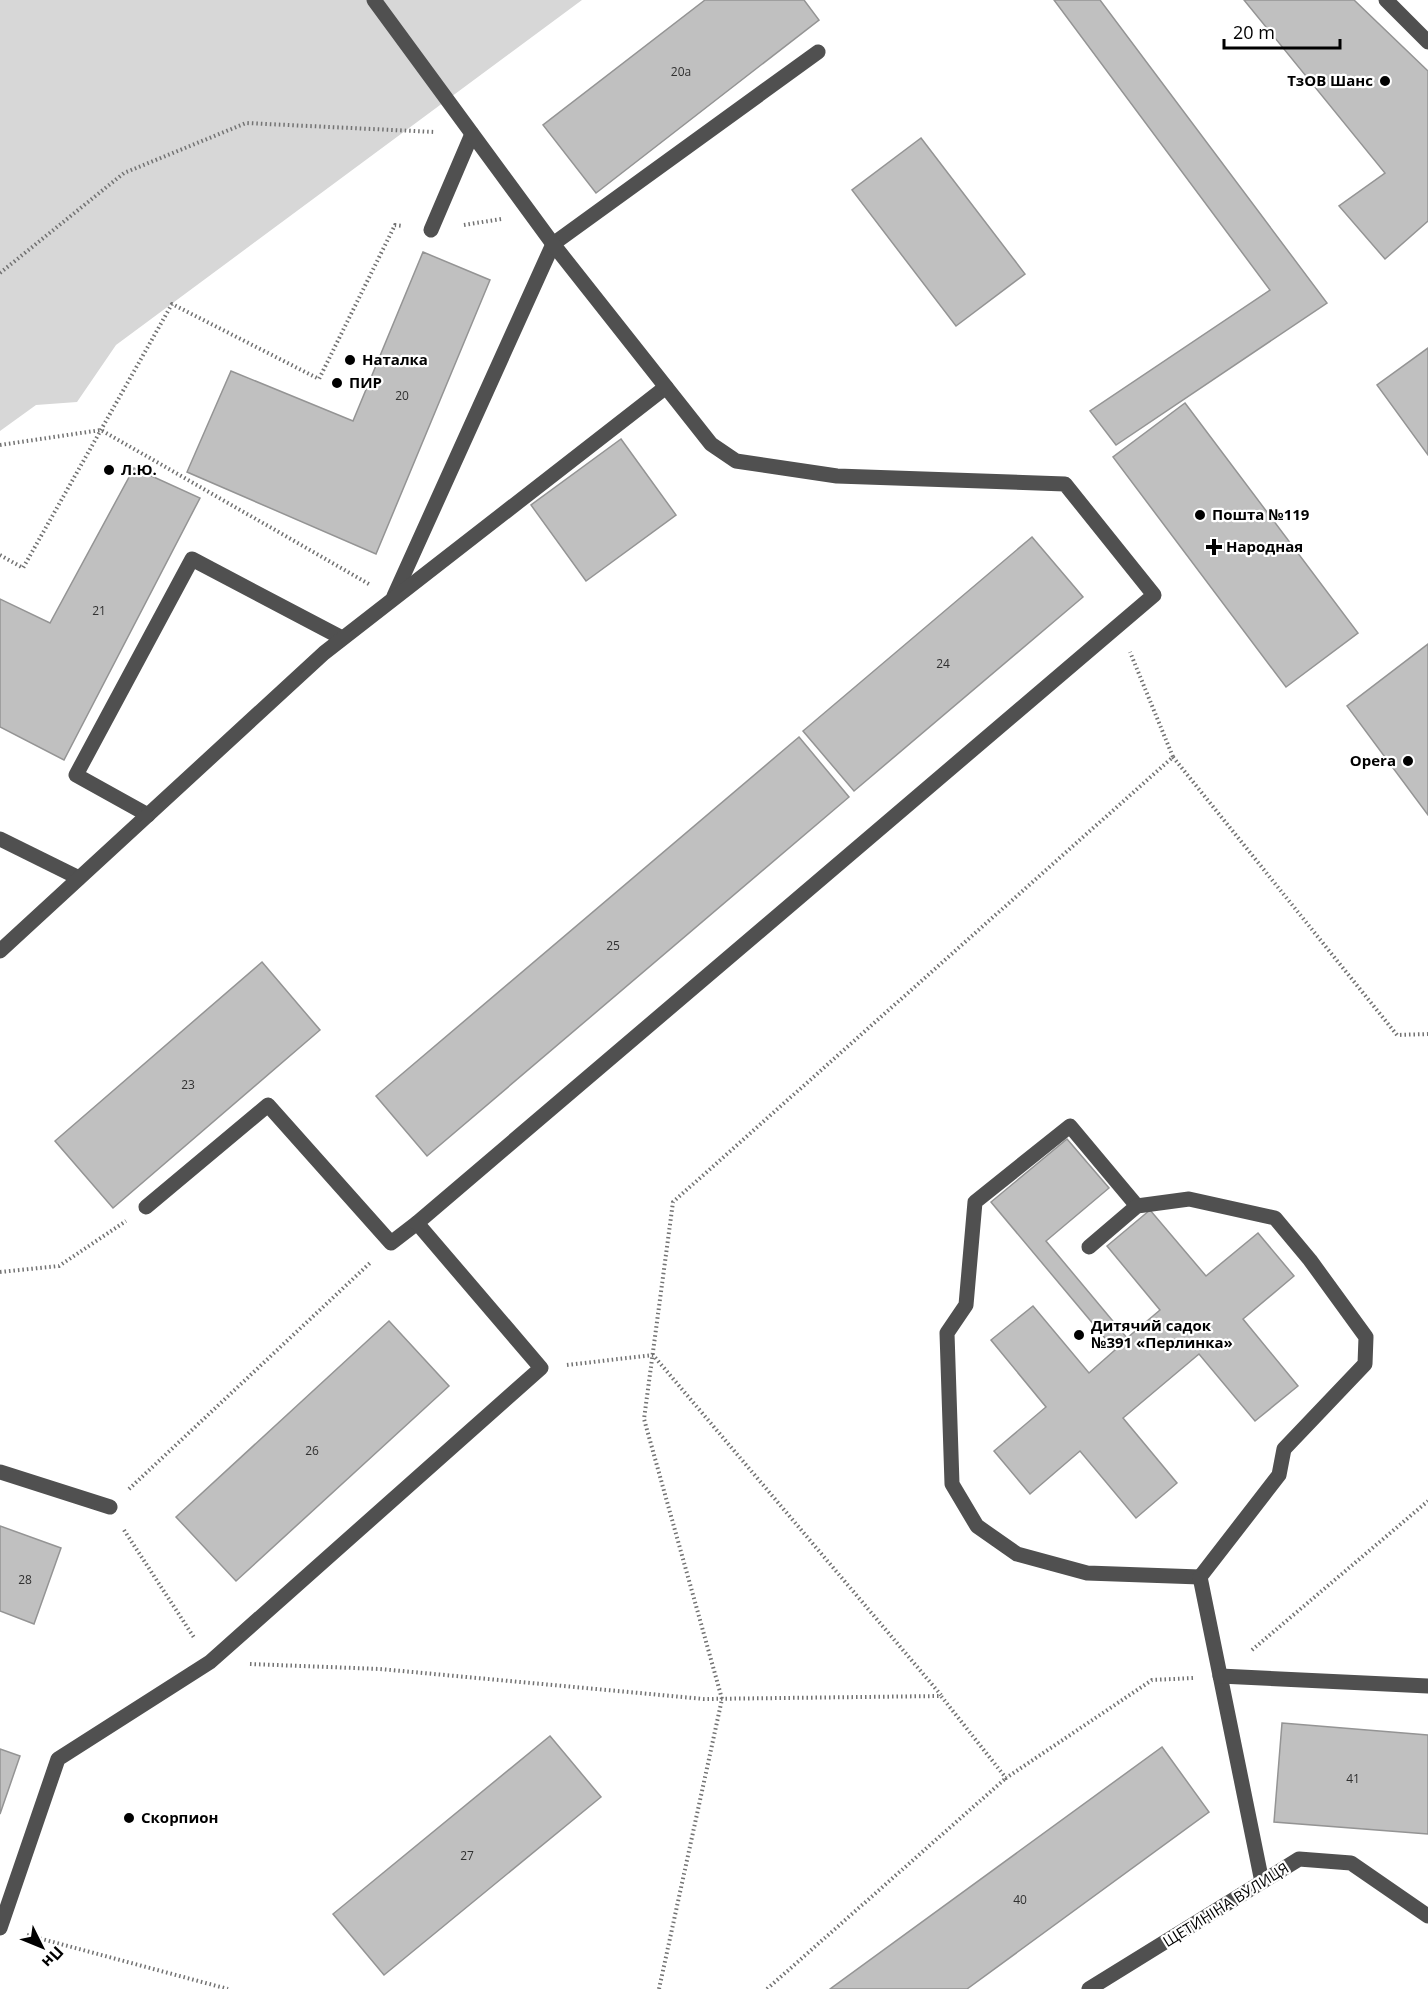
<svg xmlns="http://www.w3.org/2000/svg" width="1428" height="1989" viewBox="0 0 1428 1989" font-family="'Open Sans',sans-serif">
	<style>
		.green { fill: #d7d7d7 }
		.building { fill: #c0c0c0; stroke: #949494; stroke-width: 1.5 }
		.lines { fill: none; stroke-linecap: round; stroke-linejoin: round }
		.path { stroke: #727272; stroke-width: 4; stroke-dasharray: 1.5 3; stroke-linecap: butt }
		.minor { stroke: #505050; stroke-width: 15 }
		.poi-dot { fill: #000; stroke: #fff; stroke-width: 2 }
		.labels { text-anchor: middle; stroke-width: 4.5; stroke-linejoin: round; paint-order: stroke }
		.number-label { font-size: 12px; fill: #303030 }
		.poi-label { font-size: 15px; font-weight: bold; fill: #000; stroke: #fff; text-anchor: start }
		.street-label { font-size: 15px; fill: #000; stroke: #fff }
	</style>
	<rect width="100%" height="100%" fill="#fff"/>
	<!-- green -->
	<path class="green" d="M0,0H582L116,345L77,402L36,405L0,431Z"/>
	<!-- building -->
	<g class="building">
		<path d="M705,0H804L819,20L596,193L543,125Z"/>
		<path d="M1054,0H1100L1327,303L1116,445L1090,411L1270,290Z"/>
		<path d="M1244,0H1354L1428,71V221L1385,259L1339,206L1385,173Z"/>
		<path d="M921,138L1025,274L956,326L852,190Z"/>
		<path d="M423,252L490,280L376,554L187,472L231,371L353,421Z"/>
		<path d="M1428,348V455L1377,385Z"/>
		<path d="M1185,403L1358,633L1286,687L1113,457Z"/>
		<path d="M621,439L676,515L586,581L531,505Z"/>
		<path d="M134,468L200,498L64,760L0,727V599L50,623Z"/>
		<path d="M1032,537L1083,597L854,791L803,731Z"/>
		<path d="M1428,644V815L1347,706Z"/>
		<path d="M799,737L849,797L427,1156L376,1096Z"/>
		<path d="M262,962L320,1030L113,1208L55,1141Z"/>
		<path d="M1067,1139L1109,1188L1046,1241L1127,1338L1160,1310L1107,1246L1150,1210L1206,1276L1258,1233L1294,1276L1243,1319L1298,1386L1255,1421L1199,1354L1123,1418L1177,1483L1136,1518L1080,1451L1030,1494L994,1451L1046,1407L991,1340L1033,1306L1089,1373L1115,1350L991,1202Z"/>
		<path d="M389,1321L449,1386L236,1581L176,1517Z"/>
		<path d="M0,1526L61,1548L34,1624L0,1611Z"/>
		<path d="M1282,1723L1428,1735V1834L1274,1822Z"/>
		<path d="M550,1736L601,1797L384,1975L333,1914Z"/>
		<path d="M1162,1747L1209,1812L967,1989H830Z"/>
		<path d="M0,1749L20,1756L0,1814Z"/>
	</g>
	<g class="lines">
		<!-- path -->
		<g class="path">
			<path d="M464,225L501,219"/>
			<path d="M0,273L124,173L246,123L435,132"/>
			<path d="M0,445L101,430L369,584"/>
			<path d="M0,555L23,568L172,304L319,379L395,225L403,226"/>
			<path d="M1173,757L1397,1035L1428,1034"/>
			<path d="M0,1272L59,1266L126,1221"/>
			<path d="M567,1365L653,1355L941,1695"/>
			<path d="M129,1489L371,1262"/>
			<path d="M124,1530L195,1639"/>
			<path d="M1252,1650L1428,1501"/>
			<path d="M250,1664L380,1669L704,1699L941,1696L1006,1778L1152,1680L1194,1678"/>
			<path d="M27,1935L228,1989"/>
			<path d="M659,1989L722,1699L644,1419L673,1202L1173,757L1130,652"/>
			<path d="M767,1989L1006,1778"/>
		</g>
		<!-- minor -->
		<g class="minor">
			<path d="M1386,0L1428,42"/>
			<path d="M431,230L472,134"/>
			<path d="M394,596L553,244L818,52"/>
			<path d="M148,815L76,775L192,559L342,638"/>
			<path d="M0,839L79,878"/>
			<path d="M0,951L324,653L666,387"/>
			<path d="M1137,1206L1070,1126L975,1202L966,1305L947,1333L952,1484L977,1526L1017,1554L1087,1573L1200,1577"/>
			<path d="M146,1207L268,1105L391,1243L417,1223"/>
			<path d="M1089,1247L1137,1206L1189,1199L1275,1218L1310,1260L1366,1337L1365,1364L1284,1449L1279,1475L1200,1577L1262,1882"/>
			<path d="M0,1472L110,1507"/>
			<path d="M1220,1676L1428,1686"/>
			<path d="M0,1928L58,1759L210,1662L541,1368L417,1223L1154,595L1065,484L837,476L736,461L711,444L553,244L374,0"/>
			<path d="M1089,1989L1299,1859L1351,1863L1428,1916"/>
		</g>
	</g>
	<!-- markers -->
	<g class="poi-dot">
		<circle cx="1385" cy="81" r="6"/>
		<circle cx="350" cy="360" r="6"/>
		<circle cx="337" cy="383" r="6"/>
		<circle cx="109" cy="470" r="6"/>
		<circle cx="1200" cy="515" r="6"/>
		<path d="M1211 538h6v6h6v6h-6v6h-6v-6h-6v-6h6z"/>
		<circle cx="1408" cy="761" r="6"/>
		<circle cx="1079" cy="1335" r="6"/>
		<circle cx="129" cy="1818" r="6"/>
	</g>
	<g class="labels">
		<!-- number labels -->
		<g class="number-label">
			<text x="681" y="76">20а</text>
			<text x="402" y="400">20</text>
			<text x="99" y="615">21</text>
			<text x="943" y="668">24</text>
			<text x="613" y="950">25</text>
			<text x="188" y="1089">23</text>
			<text x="312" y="1455">26</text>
			<text x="25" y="1584">28</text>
			<text x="1353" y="1783">41</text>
			<text x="467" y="1860">27</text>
			<text x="1020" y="1904">40</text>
		</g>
		<!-- poi labels -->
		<g class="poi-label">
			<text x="1373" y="86" text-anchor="end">ТзОВ Шанс</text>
			<text x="362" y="365">Наталка</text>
			<text x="349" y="388">ПИР</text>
			<text x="121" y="475">Л.Ю.</text>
			<text x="1212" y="520">Пошта №119</text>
			<text x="1226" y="552">Народная</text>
			<text x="1396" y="766" text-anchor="end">Opera</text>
			<text x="1091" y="1331">Дитячий садок<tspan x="1091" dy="17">№391 «Перлинка»</tspan></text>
			<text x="141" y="1823">Скорпион</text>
		</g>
		<!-- street labels -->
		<g class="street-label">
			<text transform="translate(1226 1905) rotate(-32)" y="5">ЩЕТИНІНА ВУЛИЦЯ</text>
		</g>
	</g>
	<!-- north arrow -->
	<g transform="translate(42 1947) rotate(133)" stroke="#ffffff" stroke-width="4.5" paint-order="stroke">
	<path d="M0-4.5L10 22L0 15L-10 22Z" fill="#000000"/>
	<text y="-9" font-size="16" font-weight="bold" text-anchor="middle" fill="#000000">Пн</text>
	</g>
	<!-- scale -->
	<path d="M1224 39v9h116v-9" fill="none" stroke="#000000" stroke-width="3"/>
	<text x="1233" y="39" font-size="18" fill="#000000" stroke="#ffffff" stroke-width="4.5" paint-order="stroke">20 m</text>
</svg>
